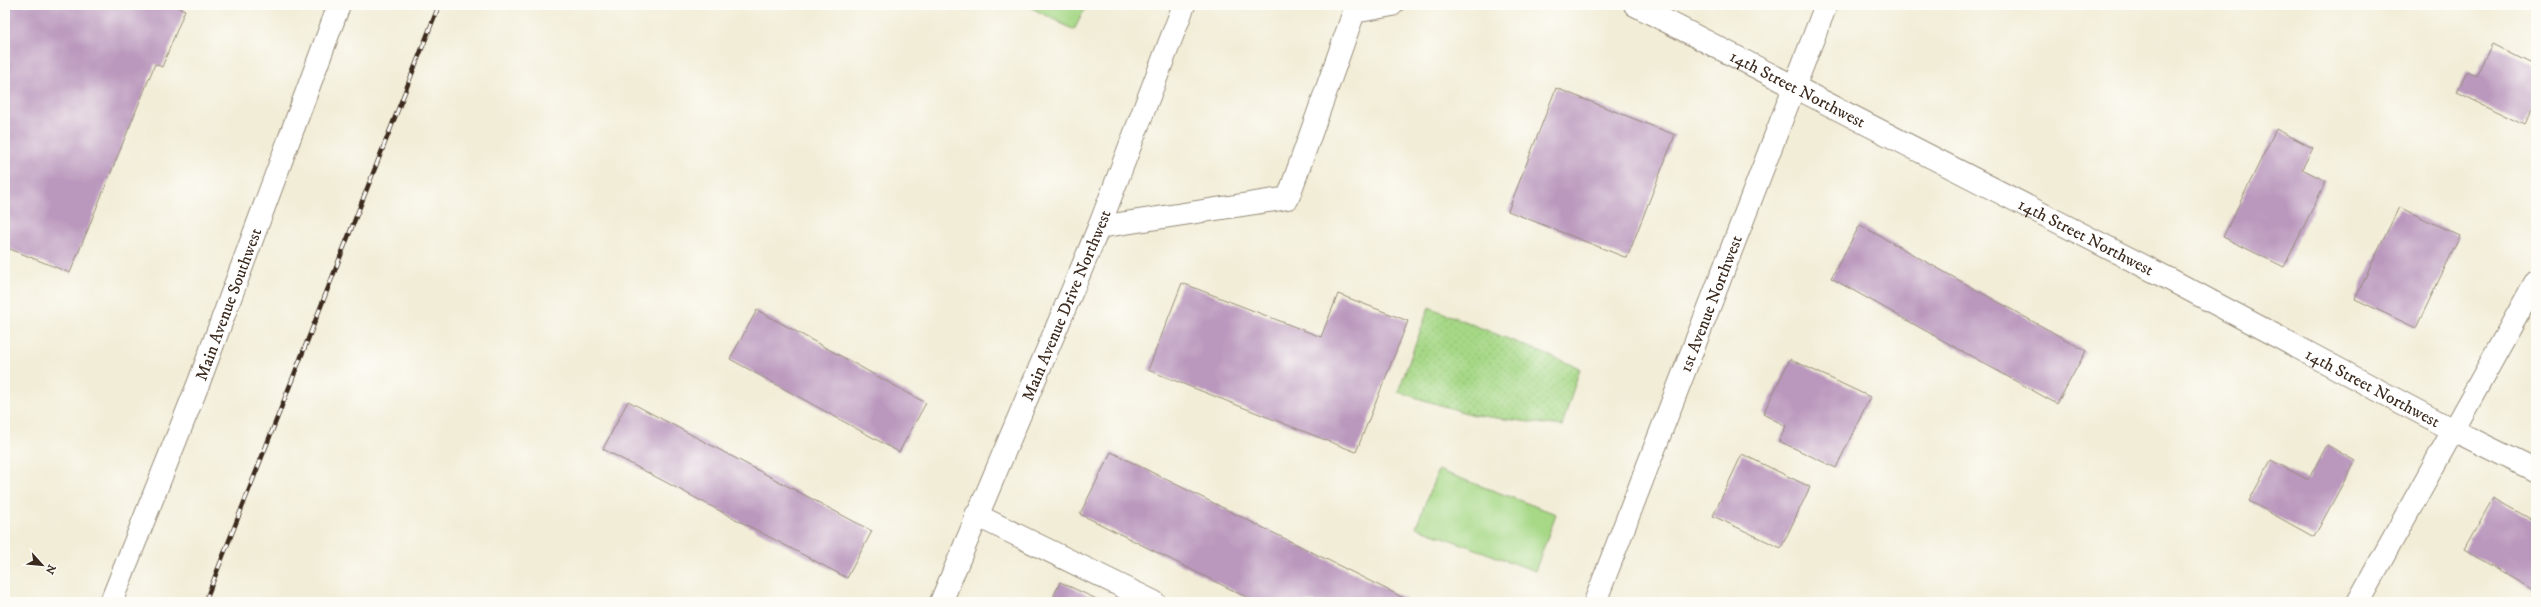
<svg xmlns="http://www.w3.org/2000/svg" width="2541" height="607" viewBox="0 0 2541 607" font-family="'IM FELL DW Pica',serif">
	<style>
		.park { fill: url(#park-dots); stroke: #708152 }
		.pitch { fill: #a6d886; stroke: #708152 }
		.building { fill: #ba98bd }
		.lines { fill: none; stroke-linecap: round; stroke-linejoin: round }
		.minor-casing { stroke: #968c7a; stroke-width: 24 }
		.minor { stroke: #fff; stroke-width: 22 }
		.rail-casing { stroke: #3b2a1e; stroke-width: 4.5 }
		.rail { stroke: #fdfcf7; stroke-width: 3; stroke-dasharray: 9; stroke-linecap: butt }
		.labels { text-anchor: middle; stroke-width: 3; stroke-linejoin: round; paint-order: stroke }
		.street-label { font-size: 17px; fill: #3b2a1e; stroke: #fdfcf7 }
	</style>
	<defs>
		<pattern id="park-dots" width="8" height="8" patternUnits="userSpaceOnUse"><rect width="8" height="8" fill="#a6d886"/><path d="M2 2h.1M6 6h.1" fill="none" stroke="#90ba73" stroke-width="1.8" stroke-linecap="round"/></pattern>
	</defs>
	<rect width="100%" height="100%" fill="#fdfcf7"/>
	<filter id="ink" filterUnits="userSpaceOnUse"><feTurbulence type="fractalNoise" baseFrequency=".025" numOctaves="2"/><feDisplacementMap in="SourceGraphic" scale="8" xChannelSelector="R" yChannelSelector="G"/><feConvolveMatrix kernelMatrix="1 2 1 2 8 2 1 2 1" color-interpolation-filters="sRGB"/></filter>
	<filter id="wash" filterUnits="userSpaceOnUse"><feTurbulence type="fractalNoise" baseFrequency=".012" numOctaves="4" result="noise"/><feDisplacementMap in="SourceGraphic" scale="16" xChannelSelector="R" yChannelSelector="G"/><feGaussianBlur stdDeviation="0.9" result="paint"/><feColorMatrix in="noise" values="0 0 0 0 0 0 0 0 0 0 0 0 0 0 0 0 0 1.4 0 .05"/><feComposite in="paint" operator="in"/></filter>
	<g filter="url(#wash)">
		<rect width="100%" height="100%" fill="#f2edd7"/>
		<!-- park -->
		<path class="park" d="M1429,307L1580,368L1562,426L1473,415L1398,392Z"/>
		<!-- pitch -->
		<g class="pitch">
			<path d="M1026,5H1087L1074,30Z"/>
			<path d="M1438,470L1556,514L1535,571L1416,527Z"/>
		</g>
		<g id="blocks">
			<!-- building -->
			<g class="building">
				<path d="M5,5H173L185,10L162,67L155,64L70,273L5,247Z"/>
				<path d="M2492,44L2536,66V101L2524,125L2457,92L2467,71L2476,76Z"/>
				<path d="M1556,88L1675,135L1627,258L1508,211Z"/>
				<path d="M2276,129L2313,148L2302,169L2326,181L2284,267L2223,237Z"/>
				<path d="M2399,207L2460,236L2416,328L2355,299Z"/>
				<path d="M1860,225L2086,351L2057,404L1831,278Z"/>
				<path d="M1182,283L1321,337L1338,294L1408,321L1356,452L1148,370Z"/>
				<path d="M757,310L926,403L899,452L730,359Z"/>
				<path d="M1790,359L1870,397L1836,468L1779,441L1786,426L1763,414Z"/>
				<path d="M628,401L872,531L847,578L603,449Z"/>
				<path d="M2327,445L2355,461L2314,537L2249,501L2271,460L2308,480Z"/>
				<path d="M1111,452L1412,602H1256L1080,514Z"/>
				<path d="M1742,454L1810,487L1781,548L1713,516Z"/>
				<path d="M2493,498L2536,522V591L2464,550Z"/>
				<path d="M1060,582L1103,602H1051Z"/>
			</g>
		</g>
	</g>
	<g filter="url(#ink)">
		<use href="#blocks" fill-opacity="0" stroke="#968c7a" stroke-width="1"/>
		<g class="lines">
			<defs>
				<g id="minor">
					<path id="s1" d="M1635,5L2171,280L2453,430L2536,471"/>
					<path d="M1099,227L1288,198L1354,12L1392,5"/>
					<path d="M976,515L1154,602"/>
					<path id="s2" d="M111,602L199,382L339,5"/>
					<path id="s3" d="M941,602L1099,227L1184,5"/>
					<path id="s4" d="M1595,602L1826,5"/>
					<path d="M2358,602L2536,281"/>
				</g>
			</defs>
			<!-- minor casing -->
			<use href="#minor" class="minor-casing"/>
			<!-- minor -->
			<use href="#minor" class="minor"/>
			<defs>
				<path id="rail" d="M205,602L439,5"/>
			</defs>
			<!-- rail casing -->
			<use href="#rail" class="rail-casing"/>
			<!-- rail -->
			<use href="#rail" class="rail"/>
		</g>
	</g>
	<g class="labels">
		<!-- street labels -->
		<g class="street-label">
			<text dy="6" stroke="none"><textPath href="#s1" startOffset="183">14th Street Northwest</textPath></text>
			<text dy="6" stroke="none"><textPath href="#s1" startOffset="507">14th Street Northwest</textPath></text>
			<text dy="6" stroke="none"><textPath href="#s2" startOffset="320">Main Avenue Southwest</textPath></text>
			<text dy="6" stroke="none"><textPath href="#s4" startOffset="320">1st Avenue Northwest</textPath></text>
			<text dy="6" stroke="none"><textPath href="#s3" startOffset="322">Main Avenue Drive Northwest</textPath></text>
			<text dy="6" stroke="none"><textPath href="#s1" startOffset="831">14th Street Northwest</textPath></text>
		</g>
	</g>
	<!-- margin -->
	<rect width="2541" height="607" fill="none" stroke="#fdfcf7" stroke-width="20"/>
	<!-- north arrow -->
	<g transform="translate(42 565) rotate(117)" stroke="#fdfcf7" stroke-width="3" paint-order="stroke">
	<path d="M0-3L7 15L0 10L-7 15Z" fill="#3b2a1e"/>
	<text y="-6" font-size="11" font-weight="bold" text-anchor="middle" fill="#3b2a1e">N</text>
	</g>
</svg>
